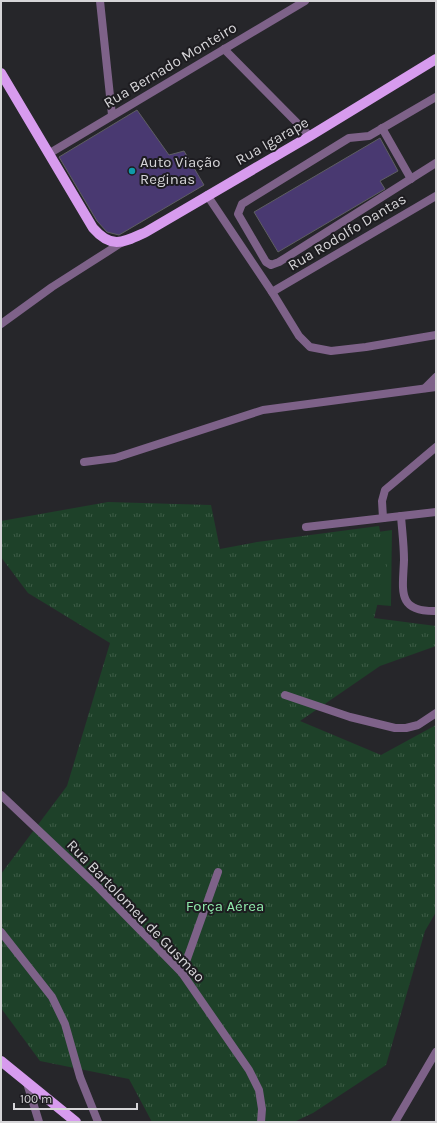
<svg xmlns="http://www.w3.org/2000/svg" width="437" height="1123" viewBox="0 0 437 1123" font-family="Karla,sans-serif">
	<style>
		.green { fill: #1e4129 }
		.park { fill: url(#park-tufts) }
		.building { fill: #493971; stroke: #5e5e62 }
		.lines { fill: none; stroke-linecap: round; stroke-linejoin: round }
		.minor { stroke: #7e6289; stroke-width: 8 }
		.major { stroke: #d79bee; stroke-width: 10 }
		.culture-dot { fill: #0f9aa8; stroke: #1d1c20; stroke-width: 1.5 }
		.labels { text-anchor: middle; stroke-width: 4; stroke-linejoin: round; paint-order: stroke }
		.street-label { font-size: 15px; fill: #d6d5d8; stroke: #1d1c20 }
		.poi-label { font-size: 15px; fill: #d6d5d8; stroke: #1d1c20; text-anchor: start }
		.park-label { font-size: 15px; fill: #8feaab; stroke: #1d1c20 }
	</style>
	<defs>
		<pattern id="park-tufts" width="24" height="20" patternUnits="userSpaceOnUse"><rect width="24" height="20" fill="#1e4129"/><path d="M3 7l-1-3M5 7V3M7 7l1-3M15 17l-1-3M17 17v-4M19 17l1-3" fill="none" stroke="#3e5c47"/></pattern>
	</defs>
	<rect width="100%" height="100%" fill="#26262a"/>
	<!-- green -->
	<path class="green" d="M392,530L391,606L354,603L355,535Z"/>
	<!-- park -->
	<path class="park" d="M108,502L211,505L220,549L257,542L379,526L387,566L374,618L436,626V646L380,666L300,721L381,755L436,725V912L425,931L386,1065L313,1113L294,1122H152L129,1079L40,1061L1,1008V874L67,786L110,643L28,593L1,557V521Z"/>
	<!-- building -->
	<g class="building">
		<path d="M137,110L169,155L184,151L204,185L119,235L107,232L97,221L59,157Z"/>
		<path d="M380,138L398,171L380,181L385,189L278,252L254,212Z"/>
	</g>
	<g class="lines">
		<!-- minor -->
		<g class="minor">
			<path d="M100,1L112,115"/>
			<path d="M224,49L310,136"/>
			<path d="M436,97L369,136L349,138L242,204L238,214L266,262L271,265L279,262L436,163"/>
			<path d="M382,128L411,179"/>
			<path d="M50,153L305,1"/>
			<path d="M207,195L272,292L299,336L310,347L331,351L366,347L436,335"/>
			<path d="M272,292L436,196"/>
			<path d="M1,324L52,287L121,243"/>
			<path d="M425,388L436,377"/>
			<path d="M84,462L115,458L263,410L436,387"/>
			<path d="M401,516C402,530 404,545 404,560C403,590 396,612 436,611"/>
			<path d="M383,518L382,501L385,490L436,447"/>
			<path d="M306,527L436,512"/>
			<path d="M285,695L350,717L395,728H406L418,725L436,713"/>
			<path d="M1,795L94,883L182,973L249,1070L259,1090L262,1109L261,1122"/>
			<path d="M1,932L52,997L65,1024L80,1077L98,1122"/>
			<path d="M182,973L218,872"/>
			<path d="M27,1083L39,1122"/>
			<path d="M395,1122L436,1052"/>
		</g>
		<!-- major -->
		<g class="major">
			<path d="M1,73L93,228C112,250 124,242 146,232L310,136L436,59"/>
			<path d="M1,1061L76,1122"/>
		</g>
	</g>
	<!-- markers -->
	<circle class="culture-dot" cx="132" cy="171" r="4"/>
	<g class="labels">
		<!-- street labels -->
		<g class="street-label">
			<text transform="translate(170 65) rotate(-31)" y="5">Rua Bernado Monteiro</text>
			<text transform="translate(272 141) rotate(-30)" y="5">Rua Igarape</text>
			<text transform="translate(347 232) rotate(-31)" y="5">Rua Rodolfo Dantas</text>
			<text transform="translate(136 911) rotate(46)" y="5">Rua Bartolomeu de Gusmao</text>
		</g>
		<!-- poi labels -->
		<g class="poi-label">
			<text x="140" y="167">Auto Viação<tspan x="140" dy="17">Reginas</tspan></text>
		</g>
		<!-- park labels -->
		<g class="park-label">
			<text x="225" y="911">Força Aérea</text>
		</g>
	</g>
	<!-- border -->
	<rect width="437" height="1123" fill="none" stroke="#d6d5d8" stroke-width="4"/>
	<!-- scale -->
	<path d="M14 1103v6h123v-6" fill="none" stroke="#d6d5d8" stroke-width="2"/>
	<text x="20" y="1103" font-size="12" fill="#d6d5d8" stroke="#1d1c20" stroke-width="3" paint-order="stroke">100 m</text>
</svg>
